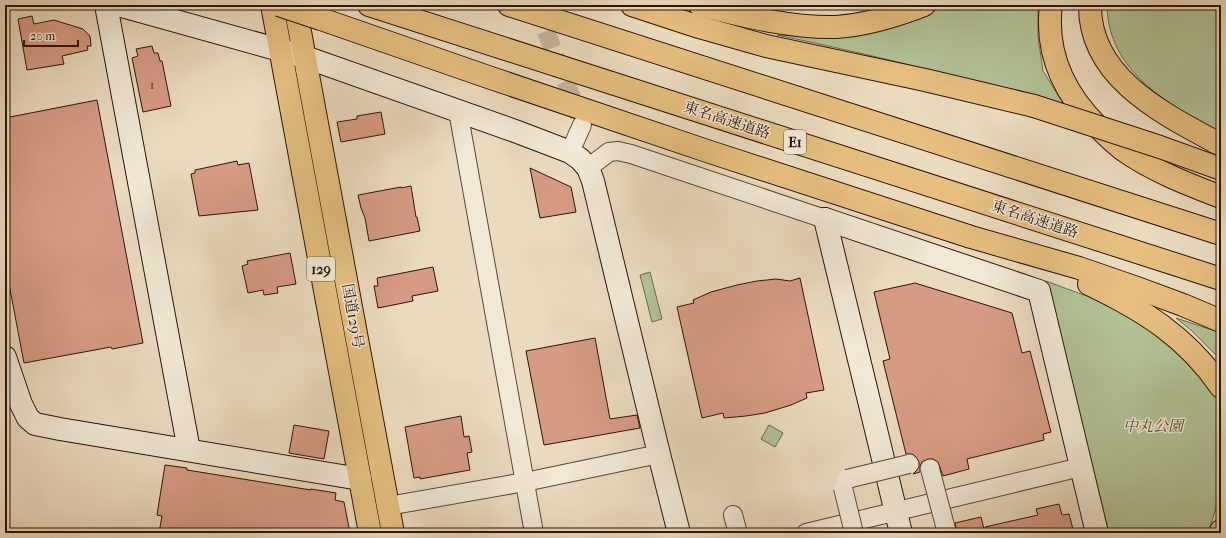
<svg xmlns="http://www.w3.org/2000/svg" width="1226" height="538" viewBox="0 0 1226 538" font-family="'IM FELL French Canon','Noto Serif JP',serif">
	<style>
		.green { fill: #b2c196; stroke: #6f6a50 }
		.building { fill: #d69b85; stroke: #2c1409 }
		.lines { fill: none; stroke-linecap: round; stroke-linejoin: round }
		.street-tunnel { stroke: #c4b39b; stroke-width: 18; stroke-dasharray: 18 9; stroke-linecap: butt }
		.street-casing { stroke: #5c4636; stroke-width: 20 }
		.secondary-casing { stroke: #2c1409; stroke-width: 24 }
		.highway-casing { stroke: #2c1409; stroke-width: 24 }
		.street { stroke: #f1e8d5; stroke-width: 18 }
		.secondary { stroke: #f1e8d5; stroke-width: 22 }
		.highway { stroke: #e5be80; stroke-width: 22 }
		.street-bridge-casing { stroke: #5c4636; stroke-width: 20; stroke-linecap: butt }
		.highway-bridge-casing { stroke: #2c1409; stroke-width: 24; stroke-linecap: butt }
		.street-bridge { stroke: #f1e8d5; stroke-width: 18 }
		.highway-bridge { stroke: #e5be80; stroke-width: 22 }
		.labels { text-anchor: middle; stroke-width: 3; stroke-linejoin: round; paint-order: stroke }
		.number-label { font-size: 13px; fill: #563628 }
		.shield { fill: #f1e8d5; stroke: #675446; stroke-width: 1 }
		.shield-label { font-size: 14px; font-weight: bold; fill: #2c1409 }
		.street-label { font-size: 15px; fill: #2c1409; stroke: #f1e8d5 }
		.park-label { font-size: 15px; font-style: italic; fill: #544833; stroke: #f1e8d5 }
	</style>
	<rect width="100%" height="100%" fill="#eadbbf"/>
	<filter id="stains"><feTurbulence type="fractalNoise" baseFrequency=".005" numOctaves="4"/><feColorMatrix values="0 0 0 0 .2 0 0 0 0 .09 0 0 0 0 .02 0 0 0 .5 -.17"/></filter>
	<radialGradient id="worn" r=".72"><stop offset=".6" stop-color="#630" stop-opacity="0"/><stop offset="1" stop-color="#630" stop-opacity=".3"/></radialGradient>
	<!-- green -->
	<g class="green">
		<path d="M943,5H1038V37L1043,71L1065,106C970,79 874,55 777,35L816,37L932,11Z"/>
		<path d="M1107,5H1221V133C1169,105 1108,72 1107,5Z"/>
		<path d="M650,272L662,319L652,322L640,275Z"/>
		<path d="M1046,281L1089,297L1140,322L1185,360L1214,392L1221,412V492L1208,533H1109Z"/>
		<path d="M1176,318L1221,333V361L1218,357L1192,331Z"/>
		<path d="M769,425L783,433L775,447L761,439Z"/>
	</g>
	<!-- building -->
	<g class="building">
		<path d="M32,16L34,24L54,20L83,29L90,36L91,46H87L88,50L62,56L64,64L27,70L18,19Z"/>
		<path d="M152,46L154,53H158L160,61H162L171,106L143,112L132,58L138,56L136,49Z"/>
		<path d="M97,100L143,343L112,349L111,347L24,363L5,263V118Z"/>
		<path d="M381,112L385,134L341,142L337,122L357,119V116Z"/>
		<path d="M237,161L238,165L249,163L258,210L199,216L191,174L195,173V170Z"/>
		<path d="M530,168L571,187L576,212L540,218Z"/>
		<path d="M411,186L416,217H417L420,231L369,241L365,218L361,208L358,195L401,187V188Z"/>
		<path d="M290,253L296,284L277,287L278,293L264,295L263,290L248,293L242,266L248,264L247,261Z"/>
		<path d="M433,267L438,291L412,296L413,301L378,308L374,286H378L377,278Z"/>
		<path d="M800,278L824,390L806,393L807,398L791,405L765,413L746,416L724,418L723,413L702,418L677,307L694,303L693,300L711,292L737,285L757,281L776,279L790,281Z"/>
		<path d="M915,283L1012,313L1022,353L1030,351L1051,432L1043,434L1044,440L967,459L969,469L943,476L938,462L933,459H928L922,462L920,467V472L913,474L916,471L919,467V462L916,457L912,454H906L883,361L890,359L874,292Z"/>
		<path d="M595,338L610,419L637,415L640,428L544,445L526,351Z"/>
		<path d="M461,416L464,437L469,436L472,452L467,453L470,470L420,479V477L414,478L405,427Z"/>
		<path d="M294,425L329,431L324,459L289,453Z"/>
		<path d="M165,465L187,468V470L311,490V489L336,493L335,500L344,502L350,533H159L162,516L157,515Z"/>
		<path d="M1059,504L1062,515L1069,514L1074,533H986L985,527L1038,515L1036,509Z"/>
		<path d="M981,517L985,533H957L955,523Z"/>
	</g>
	<g class="lines">
		<!-- street-tunnel -->
		<path class="street-tunnel" d="M536,6L579,116"/>
		<defs>
			<g id="street">
				<path d="M458,111L534,533"/>
				<path d="M570,152L582,125"/>
				<path d="M588,168L609,152L618,151L631,154L825,219"/>
				<path d="M388,506L525,482L659,454"/>
				<path d="M733,515L738,533"/>
				<path d="M806,533L1081,467"/>
			</g>
			<g id="secondary">
				<path d="M106,5L189,450"/>
				<path d="M118,5L305,57L515,131L570,152L580,159L588,168L593,181L659,454L679,533"/>
				<path d="M825,219L1039,291L1097,533"/>
				<path d="M825,219L901,533"/>
				<path d="M5,357L21,404L28,418L35,424L60,429L360,479"/>
			</g>
			<g id="highway">
				<path d="M272,5L370,533"/>
				<path d="M295,5L393,533"/>
				<path d="M369,5L1221,279"/>
				<path d="M509,5L1221,234"/>
				<path d="M632,5L699,27L766,46L925,80L1034,106"/>
				<path d="M700,5C744,16 790,28 836,27C866,25 896,16 924,5"/>
				<path d="M1051,5C1045,53 1063,92 1097,126C1105,134 1113,142 1122,149C1151,170 1187,184 1221,197"/>
				<path d="M1090,5C1089,79 1166,115 1221,145"/>
				<path d="M321,19L491,78L710,152L971,237L1079,268L1137,288L1183,305L1221,321"/>
				<path d="M1089,284C1143,310 1186,336 1221,387"/>
				<path d="M1220,533L1221,531"/>
			</g>
		</defs>
		<!-- street casing -->
		<use href="#street" class="street-casing"/>
		<!-- secondary casing -->
		<use href="#secondary" class="secondary-casing"/>
		<!-- highway casing -->
		<use href="#highway" class="highway-casing"/>
		<!-- street -->
		<use href="#street" class="street"/>
		<!-- secondary -->
		<use href="#secondary" class="secondary"/>
		<!-- highway -->
		<use href="#highway" class="highway"/>
		<defs>
			<g id="street-bridge">
				<path d="M930,469L947,533"/>
				<path d="M847,479L909,464"/>
				<path d="M843,488L854,533"/>
			</g>
			<g id="highway-bridge">
				<path d="M279,5L321,19"/>
				<path d="M1034,106L1160,147L1221,169"/>
			</g>
		</defs>
		<!-- street-bridge casing -->
		<use href="#street-bridge" class="street-bridge-casing"/>
		<!-- highway-bridge casing -->
		<use href="#highway-bridge" class="highway-bridge-casing"/>
		<!-- street-bridge -->
		<use href="#street-bridge" class="street-bridge"/>
		<!-- highway-bridge -->
		<use href="#highway-bridge" class="highway-bridge"/>
	</g>
	<g class="labels">
		<!-- number labels -->
		<g class="number-label">
			<text x="152" y="89">1</text>
		</g>
		<!-- shield labels -->
		<g class="shield">
			<rect x="784" y="130" width="22" height="24" rx="3"/>
			<rect x="307" y="257" width="28" height="24" rx="3"/>
		</g>
		<g class="shield-label">
			<text x="795" y="147">E1</text>
			<text x="321" y="274">129</text>
		</g>
		<!-- street labels -->
		<g class="street-label">
			<text transform="translate(727 120) rotate(18)" y="5">東名高速道路</text>
			<text transform="translate(1035 219) rotate(18)" y="5">東名高速道路</text>
			<text transform="translate(353 316) rotate(80)" y="5">国道129号</text>
		</g>
		<!-- park labels -->
		<g class="park-label">
			<text x="1153" y="431">中丸公園</text>
		</g>
	</g>
	<!-- margin -->
	<rect width="1226" height="538" fill="none" stroke="#eadbbf" stroke-width="20"/>
	<rect x="6" y="6" width="1214" height="526" fill="none" stroke="#2c1409" stroke-width="2"/>
	<rect x="10" y="10" width="1206" height="518" fill="none" stroke="#2c1409"/>
	<!-- scale -->
	<path d="M24 40v6h54v-6" fill="none" stroke="#2c1409" stroke-width="2"/>
	<text x="30" y="40" font-size="12" fill="#2c1409" stroke="#f1e8d5" stroke-width="3" paint-order="stroke">20 m</text>
	<rect width="100%" height="100%" filter="url(#stains)"/>
	<rect width="100%" height="100%" fill="url(#worn)"/>
</svg>
